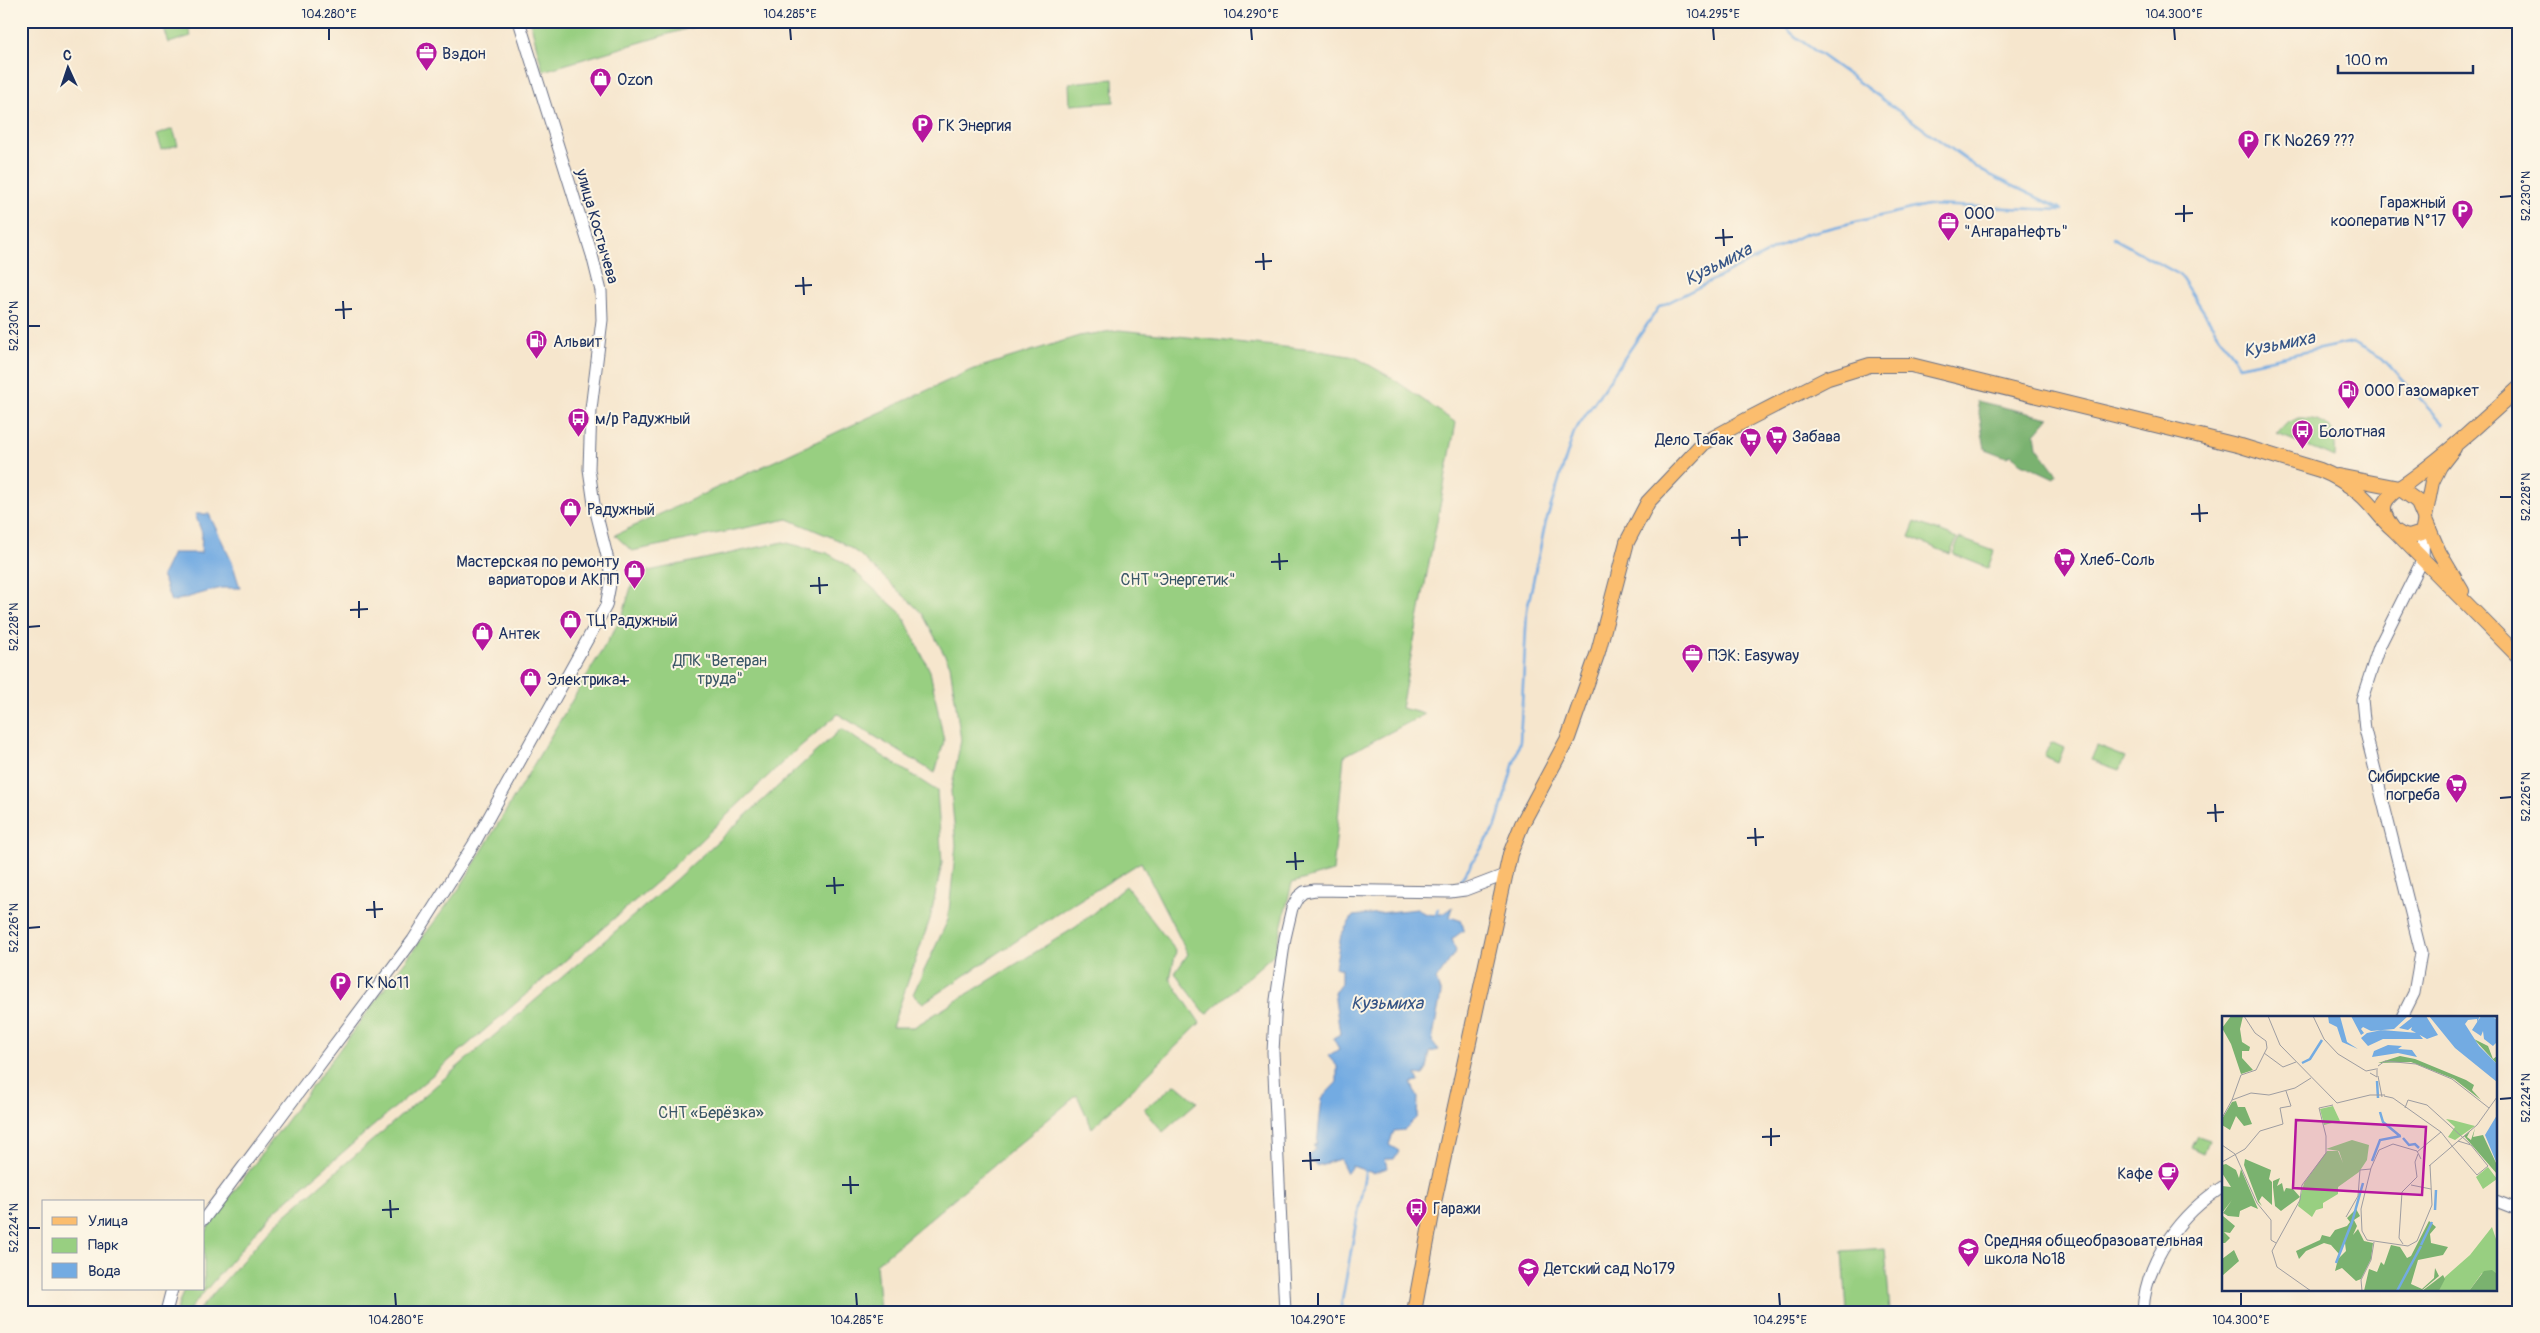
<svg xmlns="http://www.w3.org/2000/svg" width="2540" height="1333" viewBox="0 0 2540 1333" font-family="Pangolin,sans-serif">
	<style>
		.green { fill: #98cf81; stroke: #5a7f70 }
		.forest { fill: #7ab26f; stroke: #4a7066 }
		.water { fill: #73abe2; stroke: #476da0 }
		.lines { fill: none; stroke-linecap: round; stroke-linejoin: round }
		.stream { stroke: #73abe2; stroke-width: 2.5 }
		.minor-casing { stroke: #686f85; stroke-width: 13 }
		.major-casing { stroke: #686f85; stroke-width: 16 }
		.minor { stroke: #fff; stroke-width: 11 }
		.major { stroke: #fbbd6e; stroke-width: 14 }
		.ticks { fill: none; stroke: #1b2f5e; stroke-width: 2 }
		.labels { text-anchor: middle; stroke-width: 4; stroke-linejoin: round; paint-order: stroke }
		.poi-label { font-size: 16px; fill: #1b2f5e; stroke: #fcf5e5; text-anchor: start }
		.street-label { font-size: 16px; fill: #1b2f5e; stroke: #fcf5e5 }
		.park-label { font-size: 16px; fill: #3a5767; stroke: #fcf5e5 }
		.water-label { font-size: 18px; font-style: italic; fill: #355486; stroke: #fcf5e5 }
		.inset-river { fill: none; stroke: #73abe2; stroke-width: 2.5 }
		.inset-road { fill: none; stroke: #9e9da1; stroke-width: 1 }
		.view { fill: #b5179e; fill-opacity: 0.15; stroke: #b5179e; stroke-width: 2.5 }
		.inset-edge { fill: none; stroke: #1b2f5e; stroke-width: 2.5 }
		.neatline { fill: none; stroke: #1b2f5e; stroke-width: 2 }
		.ticks-label { font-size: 12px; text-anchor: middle; fill: #1b2f5e }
	</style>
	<rect width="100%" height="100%" fill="#fcf5e5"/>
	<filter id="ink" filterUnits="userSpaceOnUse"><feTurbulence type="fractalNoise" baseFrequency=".02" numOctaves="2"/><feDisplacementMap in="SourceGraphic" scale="10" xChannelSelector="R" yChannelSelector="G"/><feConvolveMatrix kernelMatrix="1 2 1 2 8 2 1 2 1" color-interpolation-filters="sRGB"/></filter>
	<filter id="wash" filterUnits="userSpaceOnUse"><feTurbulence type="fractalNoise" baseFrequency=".0096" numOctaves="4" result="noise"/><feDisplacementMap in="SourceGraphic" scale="20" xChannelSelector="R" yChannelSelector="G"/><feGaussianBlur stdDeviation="1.12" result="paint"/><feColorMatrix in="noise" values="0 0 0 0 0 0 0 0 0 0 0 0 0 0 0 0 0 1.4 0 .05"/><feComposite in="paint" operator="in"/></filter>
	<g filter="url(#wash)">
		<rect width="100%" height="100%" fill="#f6e6cd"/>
		<!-- green -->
		<g class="green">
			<path d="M179,21H186L191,36L169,43L163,25Z"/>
			<path d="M530,21H713L543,71Z"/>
			<path d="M1113,79L1114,102L1070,105L1069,83Z"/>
			<path d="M173,129L178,145L161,150L156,135Z"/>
			<path d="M1119,330L1313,350L1355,357L1392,378L1456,423L1401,708L1425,714L1344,756L1333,871L1292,883L1275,953L1206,1014L1175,973L1188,954L1141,862L1057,914L923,1003L913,994L948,920L956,845L951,791L961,740L950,665L922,613L859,554L838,540L788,519L632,551L615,535L971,370L1079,336Z"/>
			<path d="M2298,418C2328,418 2337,428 2335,457L2277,434L2286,424Z"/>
			<path d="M1915,522L1957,538L1950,554L1909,537Z"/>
			<path d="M1959,538L1994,551L1988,568L1953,554Z"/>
			<path d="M783,542L827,553L846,564L902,614L930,671L944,741L935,773L838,714L788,757L661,878L270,1215L187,1312H176L184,1289H204V1238L209,1225L461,886L622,617L635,574Z"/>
			<path d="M841,729L937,791L942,863L930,919L892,1027H914L1076,927L1126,886L1176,951L1170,979L1200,1023L1092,1128L1077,1095L876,1264L880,1312H197L274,1225L675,880Z"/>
			<path d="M2051,742L2064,748L2058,762L2044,756Z"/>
			<path d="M2097,746L2125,757L2119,770L2091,760Z"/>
			<path d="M1176,1084L1197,1102L1163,1132L1144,1109Z"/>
			<path d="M2197,1136L2209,1140L2204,1153L2191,1147Z"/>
			<path d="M1885,1248L1890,1312H1847L1843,1251Z"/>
		</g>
		<!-- forest -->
		<path class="forest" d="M1977,401L2049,418L2035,434L2037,447L2057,474L2054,478L2022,463L2011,455L2006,457L1985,449Z"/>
		<!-- water -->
		<g class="water">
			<path d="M195,514H209L232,562L240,588H221L171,602L162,576L173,553H201L202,533Z"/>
			<path d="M1453,907L1450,917L1462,921L1464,930L1452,939L1456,951L1436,980L1441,994L1432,1041L1439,1050L1430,1052L1427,1069L1423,1075L1416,1074L1419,1082L1411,1083L1418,1098L1417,1117L1404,1130L1394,1131L1389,1145L1399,1151L1394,1159H1385L1387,1168L1373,1173L1352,1166L1347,1173L1340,1159L1316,1166L1307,1157L1316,1148L1313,1146L1317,1144L1322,1098L1337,1082V1066L1328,1056L1339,1049L1333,1038L1340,1034L1334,992L1341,983V969L1335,967L1341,935L1353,916L1417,909C1429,917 1442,917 1453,907Z"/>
		</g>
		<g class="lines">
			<!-- stream -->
			<g class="stream">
				<path d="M1778,21L1796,37L1982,171L2061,209"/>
				<path d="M2113,238L2180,275L2239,366L2353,342L2382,358L2444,424"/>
				<path d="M1460,881L1496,826L1520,741L1527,610L1545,525L1574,432L1659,307L1805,234L1927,205L2062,210"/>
				<path d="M1436,915L1438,909"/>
				<path d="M1340,1312L1366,1168"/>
			</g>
		</g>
	</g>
	<g filter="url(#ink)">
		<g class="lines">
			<defs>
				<g id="minor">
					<path d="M2402,1017L2414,993L2421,953L2365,730L2362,699L2379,647L2423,559L2424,525"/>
					<path d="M2496,1201L2519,1210"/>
					<path d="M204,1219L413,940L475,842L606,606L611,579L609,564L594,504L589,469L591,409L602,320L601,291L592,255L519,21"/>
					<path d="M166,1312L172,1289"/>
					<path d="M1285,1312L1273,1052L1276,1000L1285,938L1292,908L1298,897L1304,892L1315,890L1450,892L1465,890L1507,874"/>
					<path d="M2143,1312C2145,1260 2181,1213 2224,1186"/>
				</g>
				<g id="major">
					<path d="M2519,388C2484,420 2449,452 2411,480C2403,486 2389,493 2385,503C2381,513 2389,523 2394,530L2519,657"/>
					<path d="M2338,476L2399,488L2417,501L2439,552L2462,591"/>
					<path d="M1414,1312L1435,1198L1510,854L1522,824L1568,738L1598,652L1627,542L1648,502L1704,443L1748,419L1828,378L1870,365H1911L2241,446L2320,470C2335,476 2348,484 2360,494C2376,507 2389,534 2409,537L2422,533L2432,482L2440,466L2454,448"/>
				</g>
			</defs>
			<!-- minor casing -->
			<use href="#minor" class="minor-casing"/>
			<!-- major casing -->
			<use href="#major" class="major-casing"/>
			<!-- minor -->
			<use href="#minor" class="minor"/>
			<!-- major -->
			<use href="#major" class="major"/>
		</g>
	</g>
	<!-- ticks -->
	<path class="ticks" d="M329,28V40M790,28L791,40M1251,28L1252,40M1713,28L1714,40M2174,28L2175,40M2500,197L2512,196M2184,205V222M2175,214L2193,213M1723,229L1724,246M1715,238L1733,237M1263,253L1264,270M1255,262L1272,261M803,277L804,295M795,286L812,285M343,301L344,319M335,310L352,309M28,326H40M2500,497H2512M2199,504L2200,522M2191,514L2208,513M1739,529L1740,546M1731,538L1748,537M1279,553L1280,570M1271,562L1288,561M819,577L820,594M810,586L828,585M359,601V618M350,610L368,609M28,627L40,626M2500,798L2512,797M2215,804L2216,822M2207,813L2224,812M1755,828L1756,846M1747,838L1764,837M1295,852L1296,870M1286,862L1304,861M834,877L835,894M826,886L844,885M374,901L375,918M366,910L383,909M28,928L40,927M2500,1099L2512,1098M1771,1128V1146M1762,1137L1780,1136M1310,1152L1311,1170M1302,1161L1320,1160M850,1176L851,1194M842,1185H859M390,1200L391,1218M382,1210L399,1209M28,1228H40M395,1293L396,1306M856,1293L857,1306M1318,1293V1306M1779,1293L1780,1306M2241,1293V1306"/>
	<!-- icons -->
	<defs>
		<symbol id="office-pin" viewBox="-11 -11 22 30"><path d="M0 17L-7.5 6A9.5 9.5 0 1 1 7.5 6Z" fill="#b5179e" stroke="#fcf5e5"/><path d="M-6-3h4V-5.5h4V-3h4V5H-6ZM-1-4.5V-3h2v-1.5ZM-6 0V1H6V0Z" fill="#fff"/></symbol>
		<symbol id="shop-pin" viewBox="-11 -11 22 30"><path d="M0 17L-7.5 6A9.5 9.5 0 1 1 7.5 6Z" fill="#b5179e" stroke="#fcf5e5"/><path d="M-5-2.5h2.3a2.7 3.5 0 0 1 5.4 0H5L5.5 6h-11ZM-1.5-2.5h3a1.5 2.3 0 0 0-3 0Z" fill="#fff"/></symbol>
		<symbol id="parking-pin" viewBox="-11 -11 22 30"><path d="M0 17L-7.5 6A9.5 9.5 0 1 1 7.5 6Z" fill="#b5179e" stroke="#fcf5e5"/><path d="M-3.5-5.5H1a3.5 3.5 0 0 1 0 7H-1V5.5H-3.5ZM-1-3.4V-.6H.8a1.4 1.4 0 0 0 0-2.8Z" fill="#fff"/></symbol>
		<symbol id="fuel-pin" viewBox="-11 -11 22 30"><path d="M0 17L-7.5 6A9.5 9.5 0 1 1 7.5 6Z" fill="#b5179e" stroke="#fcf5e5"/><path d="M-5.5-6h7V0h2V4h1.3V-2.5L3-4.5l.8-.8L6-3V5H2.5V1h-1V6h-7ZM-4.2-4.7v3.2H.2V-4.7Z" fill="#fff"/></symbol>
		<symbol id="bus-pin" viewBox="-11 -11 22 30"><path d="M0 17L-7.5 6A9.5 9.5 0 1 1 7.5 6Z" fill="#b5179e" stroke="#fcf5e5"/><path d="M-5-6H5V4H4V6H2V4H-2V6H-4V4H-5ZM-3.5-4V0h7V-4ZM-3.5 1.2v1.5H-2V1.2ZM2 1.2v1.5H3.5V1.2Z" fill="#fff"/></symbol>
		<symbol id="supermarket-pin" viewBox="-11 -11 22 30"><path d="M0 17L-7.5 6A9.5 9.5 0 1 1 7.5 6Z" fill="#b5179e" stroke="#fcf5e5"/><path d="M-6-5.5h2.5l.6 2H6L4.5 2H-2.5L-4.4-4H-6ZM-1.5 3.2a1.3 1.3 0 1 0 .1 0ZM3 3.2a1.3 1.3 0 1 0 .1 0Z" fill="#fff"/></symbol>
		<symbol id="cafe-pin" viewBox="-11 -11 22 30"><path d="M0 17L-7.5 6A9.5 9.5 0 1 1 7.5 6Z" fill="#b5179e" stroke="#fcf5e5"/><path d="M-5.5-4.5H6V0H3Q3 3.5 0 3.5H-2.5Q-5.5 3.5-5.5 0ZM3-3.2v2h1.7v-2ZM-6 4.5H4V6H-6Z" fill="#fff"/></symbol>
		<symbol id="school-pin" viewBox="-11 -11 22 30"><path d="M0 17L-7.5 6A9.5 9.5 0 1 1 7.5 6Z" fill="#b5179e" stroke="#fcf5e5"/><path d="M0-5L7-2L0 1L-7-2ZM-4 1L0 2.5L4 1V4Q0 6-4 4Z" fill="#fff"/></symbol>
	</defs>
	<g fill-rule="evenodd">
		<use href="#office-pin" x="414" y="40" width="25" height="34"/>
		<use href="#shop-pin" x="588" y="66" width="25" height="34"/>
		<use href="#parking-pin" x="910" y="112" width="25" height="34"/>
		<use href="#parking-pin" x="2236" y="128" width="25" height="34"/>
		<use href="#parking-pin" x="2450" y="198" width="25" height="34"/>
		<use href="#office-pin" x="1936" y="210" width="25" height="34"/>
		<use href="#fuel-pin" x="524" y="328" width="25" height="34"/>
		<use href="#fuel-pin" x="2336" y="378" width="25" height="34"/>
		<use href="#bus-pin" x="566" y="406" width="25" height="34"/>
		<use href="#bus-pin" x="2290" y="418" width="25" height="34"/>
		<use href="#supermarket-pin" x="1764" y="424" width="25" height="34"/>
		<use href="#supermarket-pin" x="1738" y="426" width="25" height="34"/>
		<use href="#shop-pin" x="558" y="496" width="25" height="34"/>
		<use href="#supermarket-pin" x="2052" y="546" width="25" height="34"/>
		<use href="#shop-pin" x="622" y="558" width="25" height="34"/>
		<use href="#shop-pin" x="558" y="608" width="25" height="34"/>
		<use href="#shop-pin" x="470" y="620" width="25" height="34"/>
		<use href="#office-pin" x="1680" y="642" width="25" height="34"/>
		<use href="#shop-pin" x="518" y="666" width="25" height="34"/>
		<use href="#supermarket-pin" x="2444" y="772" width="25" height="34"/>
		<use href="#parking-pin" x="328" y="970" width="25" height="34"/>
		<use href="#cafe-pin" x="2156" y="1160" width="25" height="34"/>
		<use href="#bus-pin" x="1404" y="1196" width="25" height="34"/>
		<use href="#school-pin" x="1956" y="1236" width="25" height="34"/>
		<use href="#school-pin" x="1516" y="1256" width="25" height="34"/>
	</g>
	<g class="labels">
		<!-- poi labels -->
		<g class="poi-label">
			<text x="442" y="59">Вэдон</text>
			<text x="617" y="85">Ozon</text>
			<text x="938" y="131">ГК Энергия</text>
			<text x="2264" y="146">ГК №269 ???</text>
			<text x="2446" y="208" text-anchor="end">Гаражный<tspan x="2446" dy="18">кооператив N°17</tspan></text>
			<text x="1964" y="219">ООО<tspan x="1964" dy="18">"АнгараНефть"</tspan></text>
			<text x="553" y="347">Альвит</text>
			<text x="2364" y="396">ООО Газомаркет</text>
			<text x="595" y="424">м/р Радужный</text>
			<text x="2319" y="437">Болотная</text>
			<text x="1792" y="442">Забава</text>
			<text x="1734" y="445" text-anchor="end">Дело Табак</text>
			<text x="587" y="515">Радужный</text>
			<text x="2080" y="565">Хлеб-Соль</text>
			<text x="619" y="567" text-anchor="end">Мастерская по ремонту<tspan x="619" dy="18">вариаторов и АКПП</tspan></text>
			<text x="586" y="626">ТЦ Радужный</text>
			<text x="498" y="639">Антек</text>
			<text x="1708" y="661">ПЭК: Easyway</text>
			<text x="547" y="685">Электрика+</text>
			<text x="2440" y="782" text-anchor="end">Сибирские<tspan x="2440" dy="18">погреба</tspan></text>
			<text x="357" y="988">ГК №11</text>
			<text x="2153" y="1179" text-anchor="end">Кафе</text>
			<text x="1433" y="1214">Гаражи</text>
			<text x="1984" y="1246">Средняя общеобразовательная<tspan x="1984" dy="18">школа №18</tspan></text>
			<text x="1544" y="1274">Детский сад №179</text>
		</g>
		<!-- street labels -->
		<g class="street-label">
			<text transform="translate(598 226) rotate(74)" y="6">улица Костычева</text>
		</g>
		<!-- park labels -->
		<g class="park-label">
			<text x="1178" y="585">СНТ "Энергетик"</text>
			<text x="720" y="666">ДПК "Ветеран<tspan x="720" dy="18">труда"</tspan></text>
			<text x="711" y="1118">СНТ «Берёзка»</text>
		</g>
		<!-- water labels -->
		<g class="water-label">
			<text transform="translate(1718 264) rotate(-27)" y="6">Кузьмиха</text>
			<text transform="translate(2279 344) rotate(-11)" y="6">Кузьмиха</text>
			<text x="1387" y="1009">Кузьмиха</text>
		</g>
	</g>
	<!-- overview -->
	<g transform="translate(2222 1016)">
		<rect width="275" height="275" fill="#f6e6cd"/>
		<path d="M111,90L118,105L102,109L98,93ZM224,103L230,104L253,110L233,124L226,121L233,111ZM130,124L147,129L145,144L137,156L116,171V178L101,187V192L94,194L90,201L76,190L82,167L105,135H116L121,147L117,135L104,133ZM266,151L275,163L261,173L254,161ZM270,211L275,226V260L260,257L247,275H217L223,261L248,239Z" fill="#98cf81"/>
		<path d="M9,0H21L18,13L20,26L28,31L27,35H20V42L31,54L19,58L9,28L0,12ZM252,23L266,30L271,43L275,40L274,47ZM178,40L193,43L244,64L252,69L250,74L259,84L232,63L189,46L156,47ZM14,85L16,91H23L30,108L22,110L14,100L8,114L0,109V103L10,86ZM253,112L251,121L261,119L275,149V158L242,120L248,115L245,121L249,124ZM23,143L49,154L47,163L50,166V189L40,180L37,185L40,190L36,186L22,149ZM4,148L14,154L17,162L19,153L36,193L29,190L18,195L17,201L6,200L1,197L10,184L0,197V170L9,171L0,157V149ZM58,162L55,170L60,167L62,176L64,172L71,173L78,181L59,195L53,190L51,171V165ZM134,193L138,200L132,204L135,210L131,219L136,213L142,225L151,227L149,243L139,263L134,265L120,252L113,255L116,243L124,235L123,227L117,238L109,229L102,227L84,235L77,243L74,235L98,224L100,219L108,221L113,214L125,210L128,206L125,202ZM1,200L13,210L8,217L2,216L8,222L3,227H0ZM207,205L214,211L208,218L209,227L226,231L221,239L196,244L189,268L200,273L212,262L213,252L217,260L199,275H142L147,253L155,256L159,246L162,249L169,229L178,231L185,242L189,240ZM12,234L17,245L0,260V243ZM270,254L275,258V275H247L262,255ZM221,259L223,263L217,275H200Z" fill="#7ab26f"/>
		<path d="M106,0H118L125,26L136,33L120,26L115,11L107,7ZM129,0H186L172,13L149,15L141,11L139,13L142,17L139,19ZM192,0H204L216,19L205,23L189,14L190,11L186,14L177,12ZM207,0H258L255,6V3L246,4L243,8L257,30L275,48V66L233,32ZM259,0H275V3L271,1L275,4V26L271,30L262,23L261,15L259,20L250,14ZM160,14L196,17L201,23H161L146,30L139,22L145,17ZM166,29L180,30L176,33L190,34L195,41L176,37L150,41L152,35ZM275,99V148L263,119Z" fill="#73abe2"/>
		<path class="inset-river" d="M80,47L88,43L100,24M155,65L156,82M158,96L161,106L178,120M181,122L187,129L193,128L197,132M150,145L158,124L179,120M213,194L214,174M199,229L210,206M114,247L130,206L141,167M175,275L199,230"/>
		<path class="inset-road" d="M46,0L58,29L115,87L148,79H163M91,0L102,23L116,38L144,55L154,53M42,37L61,51L74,46M156,50L163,45L194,48L230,63L267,92M148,57L155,61V52M156,60L160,81M162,80L171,82L219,116L230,130M10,84L19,59L34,54L45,32L44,25L33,17L22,0M183,92L186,84L205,89L248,128M0,102L10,84L29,77L47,79L73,72L89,62M0,129L13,138L35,187L49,204V224L54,227M230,130L255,159L266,150L249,129L236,125M195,136L219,116M199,143L195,135L171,128L157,134L149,152L139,193L140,215L145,224L186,230L195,225L210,189L208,149M0,146L23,133L38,115L61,108L58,92L69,90L64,75M207,150L255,109L275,81M189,169L209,173M124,201L136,180L138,154L149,153M181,228L177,222L180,176L195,161L193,146L196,138M89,275L55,251L50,235L78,184L80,169L104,137V120L97,92L111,89M140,275L139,264L149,244L152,226"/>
		<path class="view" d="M74,104L204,111L200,179L71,172Z"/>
		<rect width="275" height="275" class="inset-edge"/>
	</g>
	<!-- margin -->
	<rect width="2540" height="1333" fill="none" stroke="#fcf5e5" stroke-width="55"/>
	<!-- legend -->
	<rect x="42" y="1200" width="162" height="90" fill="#fcf5e5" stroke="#a2a6af"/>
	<rect x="52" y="1217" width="25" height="8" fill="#fbbd6e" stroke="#a2a6af"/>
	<text x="88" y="1226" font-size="15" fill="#1b2f5e">Улица</text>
	<rect x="52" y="1238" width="25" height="15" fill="#98cf81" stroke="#a2a6af"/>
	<text x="88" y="1250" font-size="15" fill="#1b2f5e">Парк</text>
	<rect x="52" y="1263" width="25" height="15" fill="#73abe2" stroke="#a2a6af"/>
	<text x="88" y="1276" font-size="15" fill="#1b2f5e">Вода</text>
	<!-- north arrow -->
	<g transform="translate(68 68) rotate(357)" stroke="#fcf5e5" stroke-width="4" paint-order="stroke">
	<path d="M0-4L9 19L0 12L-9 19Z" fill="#1b2f5e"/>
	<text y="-8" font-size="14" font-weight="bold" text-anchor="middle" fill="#1b2f5e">С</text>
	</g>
	<!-- scale -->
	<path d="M2338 65v8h135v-8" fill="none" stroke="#1b2f5e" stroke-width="2.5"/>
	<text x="2345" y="65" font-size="15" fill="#1b2f5e" stroke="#fcf5e5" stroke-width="4" paint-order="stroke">100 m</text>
	<rect x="28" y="28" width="2484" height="1278" class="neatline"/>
	<g class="ticks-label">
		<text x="329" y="18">104.280°E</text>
		<text x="790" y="18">104.285°E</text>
		<text x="1251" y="18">104.290°E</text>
		<text x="1713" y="18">104.295°E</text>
		<text x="2174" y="18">104.300°E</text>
		<text transform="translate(2526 196) rotate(-90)" y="4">52.230°N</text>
		<text transform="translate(14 326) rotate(-90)" y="4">52.230°N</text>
		<text transform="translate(2526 497) rotate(-90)" y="4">52.228°N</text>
		<text transform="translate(14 627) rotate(-90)" y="4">52.228°N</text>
		<text transform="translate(2526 797) rotate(-90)" y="4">52.226°N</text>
		<text transform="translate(14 928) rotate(-90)" y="4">52.226°N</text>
		<text transform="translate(2526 1098) rotate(-90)" y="4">52.224°N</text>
		<text transform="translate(14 1228) rotate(-90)" y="4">52.224°N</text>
		<text x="396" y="1324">104.280°E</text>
		<text x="857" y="1324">104.285°E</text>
		<text x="1318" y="1324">104.290°E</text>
		<text x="1780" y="1324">104.295°E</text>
		<text x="2241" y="1324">104.300°E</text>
	</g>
</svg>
